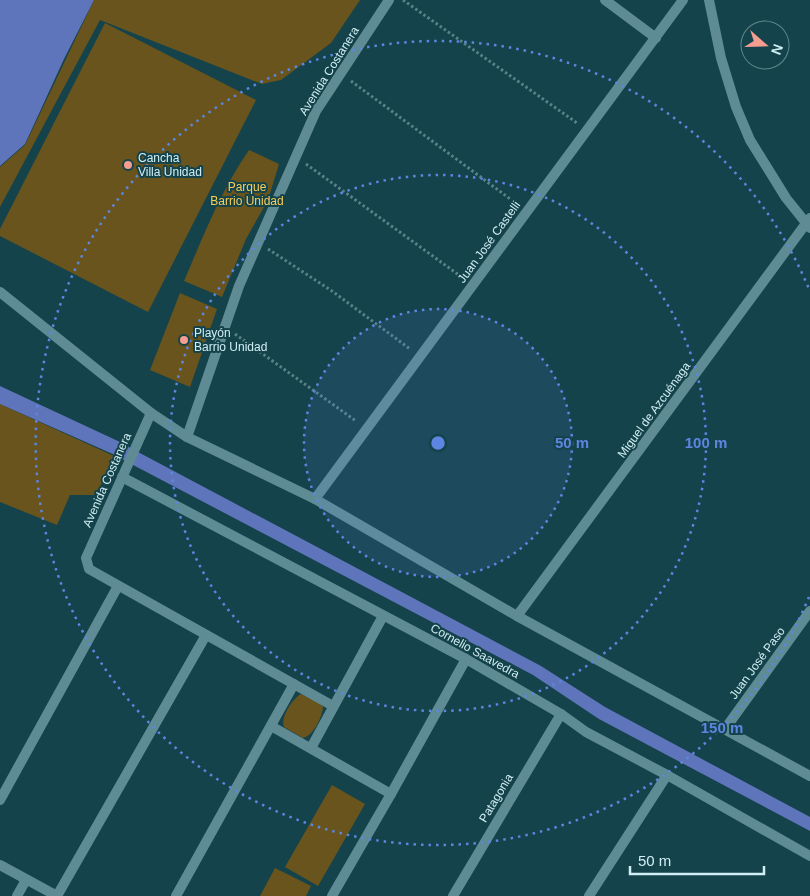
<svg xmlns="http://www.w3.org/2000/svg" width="810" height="896" viewBox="0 0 810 896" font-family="Arial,sans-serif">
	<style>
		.green { fill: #68541c }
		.water { fill: #5f75bb }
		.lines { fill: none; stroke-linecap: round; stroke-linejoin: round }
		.path { stroke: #598288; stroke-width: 3; stroke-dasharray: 2.5 2.5; stroke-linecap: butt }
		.minor { stroke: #5f8c94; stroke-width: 10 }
		.tertiary { stroke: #5f8c94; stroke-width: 10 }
		.ring { fill: none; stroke: #5c86e1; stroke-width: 2.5; stroke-dasharray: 2.5 5 }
		.poi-dot { fill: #f59d8f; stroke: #15434b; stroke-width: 2 }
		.labels { text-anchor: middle; stroke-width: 4; stroke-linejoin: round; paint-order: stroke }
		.street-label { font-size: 12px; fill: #d0eef3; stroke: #15434b }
		.poi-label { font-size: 12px; fill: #d0eef3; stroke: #15434b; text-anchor: start }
		.park-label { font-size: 12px; fill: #f7ce58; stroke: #15434b }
		.centre { fill: #5c86e1; stroke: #15434b; stroke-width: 2.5 }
		.ring-label { font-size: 15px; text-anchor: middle; font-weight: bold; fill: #5c86e1; stroke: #15434b; stroke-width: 4; stroke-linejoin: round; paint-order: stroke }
	</style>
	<rect width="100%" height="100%" fill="#15434b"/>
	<!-- green -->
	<g class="green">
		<path d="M94,0H360L331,43L281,80L262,84L100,20L0,207V167L25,145Z"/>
		<path d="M105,23L256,100L148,312L0,236V229Z"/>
		<path d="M249,150L279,164L268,200L246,239L222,297L184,281C203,237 221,190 249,150Z"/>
		<path d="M180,293L217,309L190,387L150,370Z"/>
		<path d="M0,404L114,456L106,477L94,495H70L57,525L0,502Z"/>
		<path d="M301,694L317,701L323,707C322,717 314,735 303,738L284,727C280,718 292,699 301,694Z"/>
		<path d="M332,785L365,804L318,886L285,867Z"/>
		<path d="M275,868L311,886L306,896H260Z"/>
	</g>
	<!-- water -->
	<g class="water">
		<path d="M0,0H94L64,59L25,144L0,166Z"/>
		<path d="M0,386L120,442L115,455L0,404Z"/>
		<path d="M121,443L541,666L605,707L810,817V831L599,719L533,675L116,456Z"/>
	</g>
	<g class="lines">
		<!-- path -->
		<g class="path">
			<path d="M403,0L577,123"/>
			<path d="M351,81L517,204"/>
			<path d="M306,164L463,278"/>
			<path d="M268,249L332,291L410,349"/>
			<path d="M235,334L356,421"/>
		</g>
		<!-- minor -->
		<g class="minor">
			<path d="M605,0L656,38"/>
			<path d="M151,413L86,558L89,569L333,706"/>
			<path d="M187,437L239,286L316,111L389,0"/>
			<path d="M122,477L466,659L561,714L586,732L667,775L810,856"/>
			<path d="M315,499L683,0"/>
			<path d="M517,616L810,218"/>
			<path d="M271,726L391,794"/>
			<path d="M725,729L810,611"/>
			<path d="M311,748L383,616"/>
			<path d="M0,800L118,586"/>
			<path d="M0,865L57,896"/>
			<path d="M17,896L26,880"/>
			<path d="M57,896L206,635"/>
			<path d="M176,896L294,684"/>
			<path d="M332,896L391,794L466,659"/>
			<path d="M453,896L561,714"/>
			<path d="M589,896L667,775"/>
		</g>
		<!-- tertiary -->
		<g class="tertiary">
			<path d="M709,0L721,58L736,107L750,140L786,198L810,228"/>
			<path d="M0,292L151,413L187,437L315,499L517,616L810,776"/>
		</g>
	</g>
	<!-- distance rings -->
	<circle cx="438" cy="443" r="134" fill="#5c86e1" fill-opacity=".12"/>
	<g class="ring">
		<circle cx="438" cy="443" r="134"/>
		<circle cx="438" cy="443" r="268"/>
		<path d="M809 597A402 402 0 1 1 809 289"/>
	</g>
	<!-- markers -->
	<g class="poi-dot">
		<circle cx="128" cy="165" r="5"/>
		<circle cx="184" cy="340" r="5"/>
	</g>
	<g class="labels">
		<!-- street labels -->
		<g class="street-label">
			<text transform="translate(329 71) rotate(-58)" y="4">Avenida Costanera</text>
			<text transform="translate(489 242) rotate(-54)" y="4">Juan José Castelli</text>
			<text transform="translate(654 410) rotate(-54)" y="4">Miguel de Azcuénaga</text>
			<text transform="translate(107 480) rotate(-66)" y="4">Avenida Costanera</text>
			<text transform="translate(475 651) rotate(29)" y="4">Cornelio Saavedra</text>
			<text transform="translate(757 663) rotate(-54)" y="4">Juan José Paso</text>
			<text transform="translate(496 798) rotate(-59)" y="4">Patagonia</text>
		</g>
		<!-- poi labels -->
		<g class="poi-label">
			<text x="138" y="162">Cancha<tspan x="138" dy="14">Villa Unidad</tspan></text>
			<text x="194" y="337">Playón<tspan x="194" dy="14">Barrio Unidad</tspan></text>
		</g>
		<!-- park labels -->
		<g class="park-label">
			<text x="247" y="191">Parque<tspan x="247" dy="14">Barrio Unidad</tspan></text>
		</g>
	</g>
	<circle cx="438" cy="443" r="8" class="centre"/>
	<g class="ring-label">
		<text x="572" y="448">50 m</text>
		<text x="706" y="448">100 m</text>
		<text x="722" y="733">150 m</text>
	</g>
	<!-- north arrow -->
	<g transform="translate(765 45) rotate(110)"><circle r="24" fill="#15434b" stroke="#60878e"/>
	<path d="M0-4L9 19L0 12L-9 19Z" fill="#f59d8f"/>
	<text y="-8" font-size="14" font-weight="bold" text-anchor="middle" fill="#d0eef3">N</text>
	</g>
	<!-- scale -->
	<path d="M630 866v8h134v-8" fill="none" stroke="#d0eef3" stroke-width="2.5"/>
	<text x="638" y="866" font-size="15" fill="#d0eef3" stroke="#15434b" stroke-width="4" paint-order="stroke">50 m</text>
</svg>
